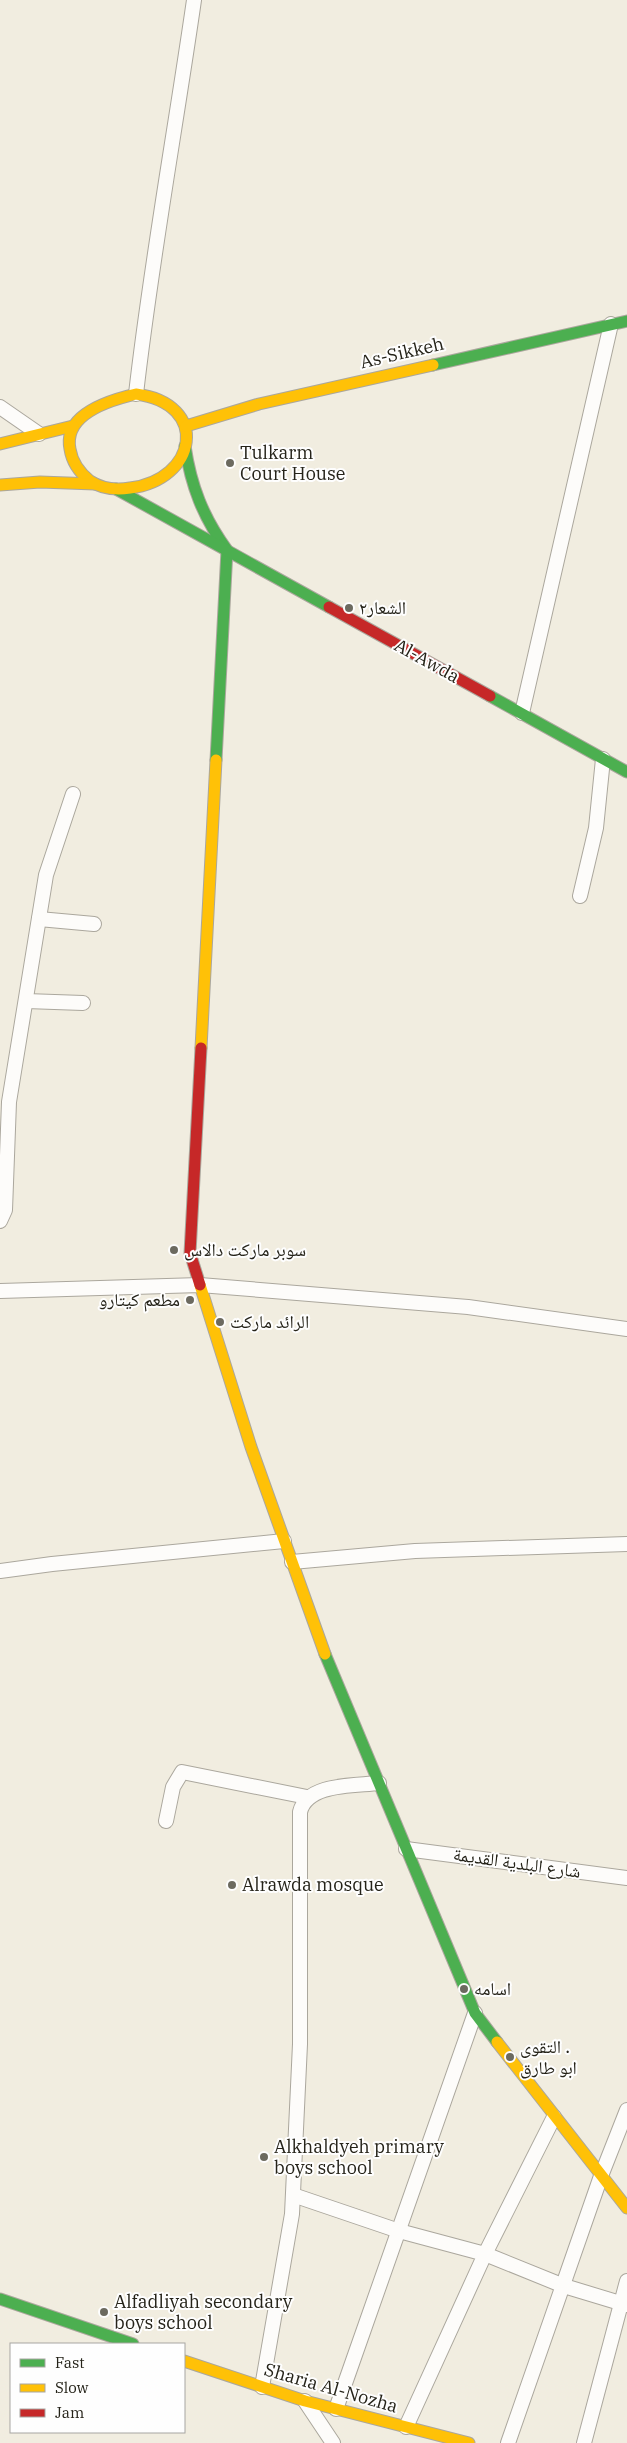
<svg xmlns="http://www.w3.org/2000/svg" width="627" height="2443" viewBox="0 0 627 2443" font-family="'IBM Plex Serif','Noto Naskh Arabic',serif">
	<style>
		.lines { fill: none; stroke-linecap: round; stroke-linejoin: round }
		.street-casing { stroke: #aba79d; stroke-width: 16 }
		.fast-casing { stroke: #aba79d; stroke-width: 13 }
		.slow-casing { stroke: #aba79d; stroke-width: 13 }
		.jam-casing { stroke: #aba79d; stroke-width: 13 }
		.street { stroke: #fdfcfa; stroke-width: 14 }
		.fast { stroke: #4caf50; stroke-width: 11 }
		.slow { stroke: #ffc107; stroke-width: 11 }
		.jam { stroke: #c62828; stroke-width: 11 }
		.poi-dot { fill: #6c6a5f; stroke: #fefefe; stroke-width: 2 }
		.labels { text-anchor: middle; stroke-width: 4; stroke-linejoin: round; paint-order: stroke }
		.street-label { font-size: 18px; fill: #252319; stroke: #fefefe }
		.poi-label { font-size: 18px; fill: #252319; stroke: #fefefe; text-anchor: start }
	</style>
	<rect width="100%" height="100%" fill="#f1ede0"/>
	<g class="lines">
		<defs>
			<g id="street">
				<path d="M136,394C151,262 175,132 194,0"/>
				<path d="M0,407L39,434"/>
				<path d="M522,713L611,324"/>
				<path d="M580,896L596,828L603,759"/>
				<path d="M39,919L94,924"/>
				<path d="M26,1001L83,1003"/>
				<path d="M0,1221L5,1210L9,1102L46,875L73,794"/>
				<path d="M0,1291L200,1285L468,1307L627,1329"/>
				<path d="M292,1562L415,1551L627,1544"/>
				<path d="M0,1571L52,1564L284,1541"/>
				<path d="M166,1821L173,1787L182,1772L307,1797"/>
				<path d="M406,1849L627,1878"/>
				<path d="M293,2195L399,2231L485,2254L564,2286L627,2305"/>
				<path d="M262,2387L292,2214L300,2044V1812C307,1783 354,1786 379,1783"/>
				<path d="M305,2401L333,2443"/>
				<path d="M336,2409L475,2013"/>
				<path d="M406,2427L485,2254L554,2117"/>
				<path d="M508,2443L601,2176L627,2110"/>
				<path d="M584,2443L627,2281"/>
			</g>
			<g id="fast">
				<path d="M433,365L627,321"/>
				<path d="M185,446C191,486 203,517 227,550L216,760"/>
				<path d="M116,489L329,607"/>
				<path d="M490,696L627,772"/>
				<path d="M325,1654L475,2013L497,2042"/>
				<path d="M0,2299L133,2344"/>
			</g>
			<g id="slow">
				<path d="M136,394C211,404 197,480 130,488C117,490 102,489 90,481C80,473 72,462 70,449C63,414 110,400 136,394Z"/>
				<path d="M186,426L259,404L433,365"/>
				<path d="M0,444L73,426"/>
				<path d="M0,485L40,482L95,484"/>
				<path d="M201,1048L216,760"/>
				<path d="M200,1285L251,1447L325,1654"/>
				<path d="M497,2042L627,2208"/>
				<path d="M184,2361L305,2401L469,2443"/>
			</g>
			<g id="jam">
				<path d="M329,607L490,696"/>
				<path d="M200,1285L190,1253L201,1048"/>
			</g>
		</defs>
		<!-- street casing -->
		<use href="#street" class="street-casing"/>
		<!-- fast casing -->
		<use href="#fast" class="fast-casing"/>
		<!-- slow casing -->
		<use href="#slow" class="slow-casing"/>
		<!-- jam casing -->
		<use href="#jam" class="jam-casing"/>
		<!-- street -->
		<use href="#street" class="street"/>
		<!-- fast -->
		<use href="#fast" class="fast"/>
		<!-- slow -->
		<use href="#slow" class="slow"/>
		<!-- jam -->
		<use href="#jam" class="jam"/>
	</g>
	<!-- markers -->
	<g class="poi-dot">
		<circle cx="230" cy="463" r="5"/>
		<circle cx="349" cy="608" r="5"/>
		<circle cx="174" cy="1250" r="5"/>
		<circle cx="190" cy="1300" r="5"/>
		<circle cx="220" cy="1322" r="5"/>
		<circle cx="232" cy="1885" r="5"/>
		<circle cx="464" cy="1989" r="5"/>
		<circle cx="510" cy="2057" r="5"/>
		<circle cx="264" cy="2157" r="5"/>
		<circle cx="104" cy="2312" r="5"/>
	</g>
	<g class="labels">
		<!-- street labels -->
		<g class="street-label">
			<text transform="translate(402 353) rotate(-13)" y="6">As-Sikkeh</text>
			<text transform="translate(427 661) rotate(29)" y="6">Al-Awda</text>
			<text transform="translate(517 1863) rotate(8)" y="6">شارع البلدية القديمة</text>
			<text transform="translate(331 2388) rotate(16)" y="6">Sharia Al-Nozha</text>
		</g>
		<!-- poi labels -->
		<g class="poi-label">
			<text x="240" y="459">Tulkarm<tspan x="240" dy="21">Court House</tspan></text>
			<text x="359" y="614">الشعار٢</text>
			<text x="184" y="1256">سوبر ماركت دالاس</text>
			<text x="180" y="1306" text-anchor="end">مطعم كيتارو</text>
			<text x="230" y="1328">الرائد ماركت</text>
			<text x="242" y="1891">Alrawda mosque</text>
			<text x="474" y="1995">اسامه</text>
			<text x="520" y="2053">التقوى .<tspan x="520" dy="21">ابو طارق</tspan></text>
			<text x="274" y="2153">Alkhaldyeh primary<tspan x="274" dy="21">boys school</tspan></text>
			<text x="114" y="2308">Alfadliyah secondary<tspan x="114" dy="21">boys school</tspan></text>
		</g>
	</g>
	<!-- legend -->
	<rect x="10" y="2343" width="175" height="90" fill="#fefefe" stroke="#a7a6a2"/>
	<rect x="20" y="2359" width="25" height="8" fill="#4caf50" stroke="#a7a6a2"/>
	<text x="55" y="2368" font-size="15" fill="#252319">Fast</text>
	<rect x="20" y="2384" width="25" height="8" fill="#ffc107" stroke="#a7a6a2"/>
	<text x="55" y="2393" font-size="15" fill="#252319">Slow</text>
	<rect x="20" y="2409" width="25" height="8" fill="#c62828" stroke="#a7a6a2"/>
	<text x="55" y="2418" font-size="15" fill="#252319">Jam</text>
</svg>
